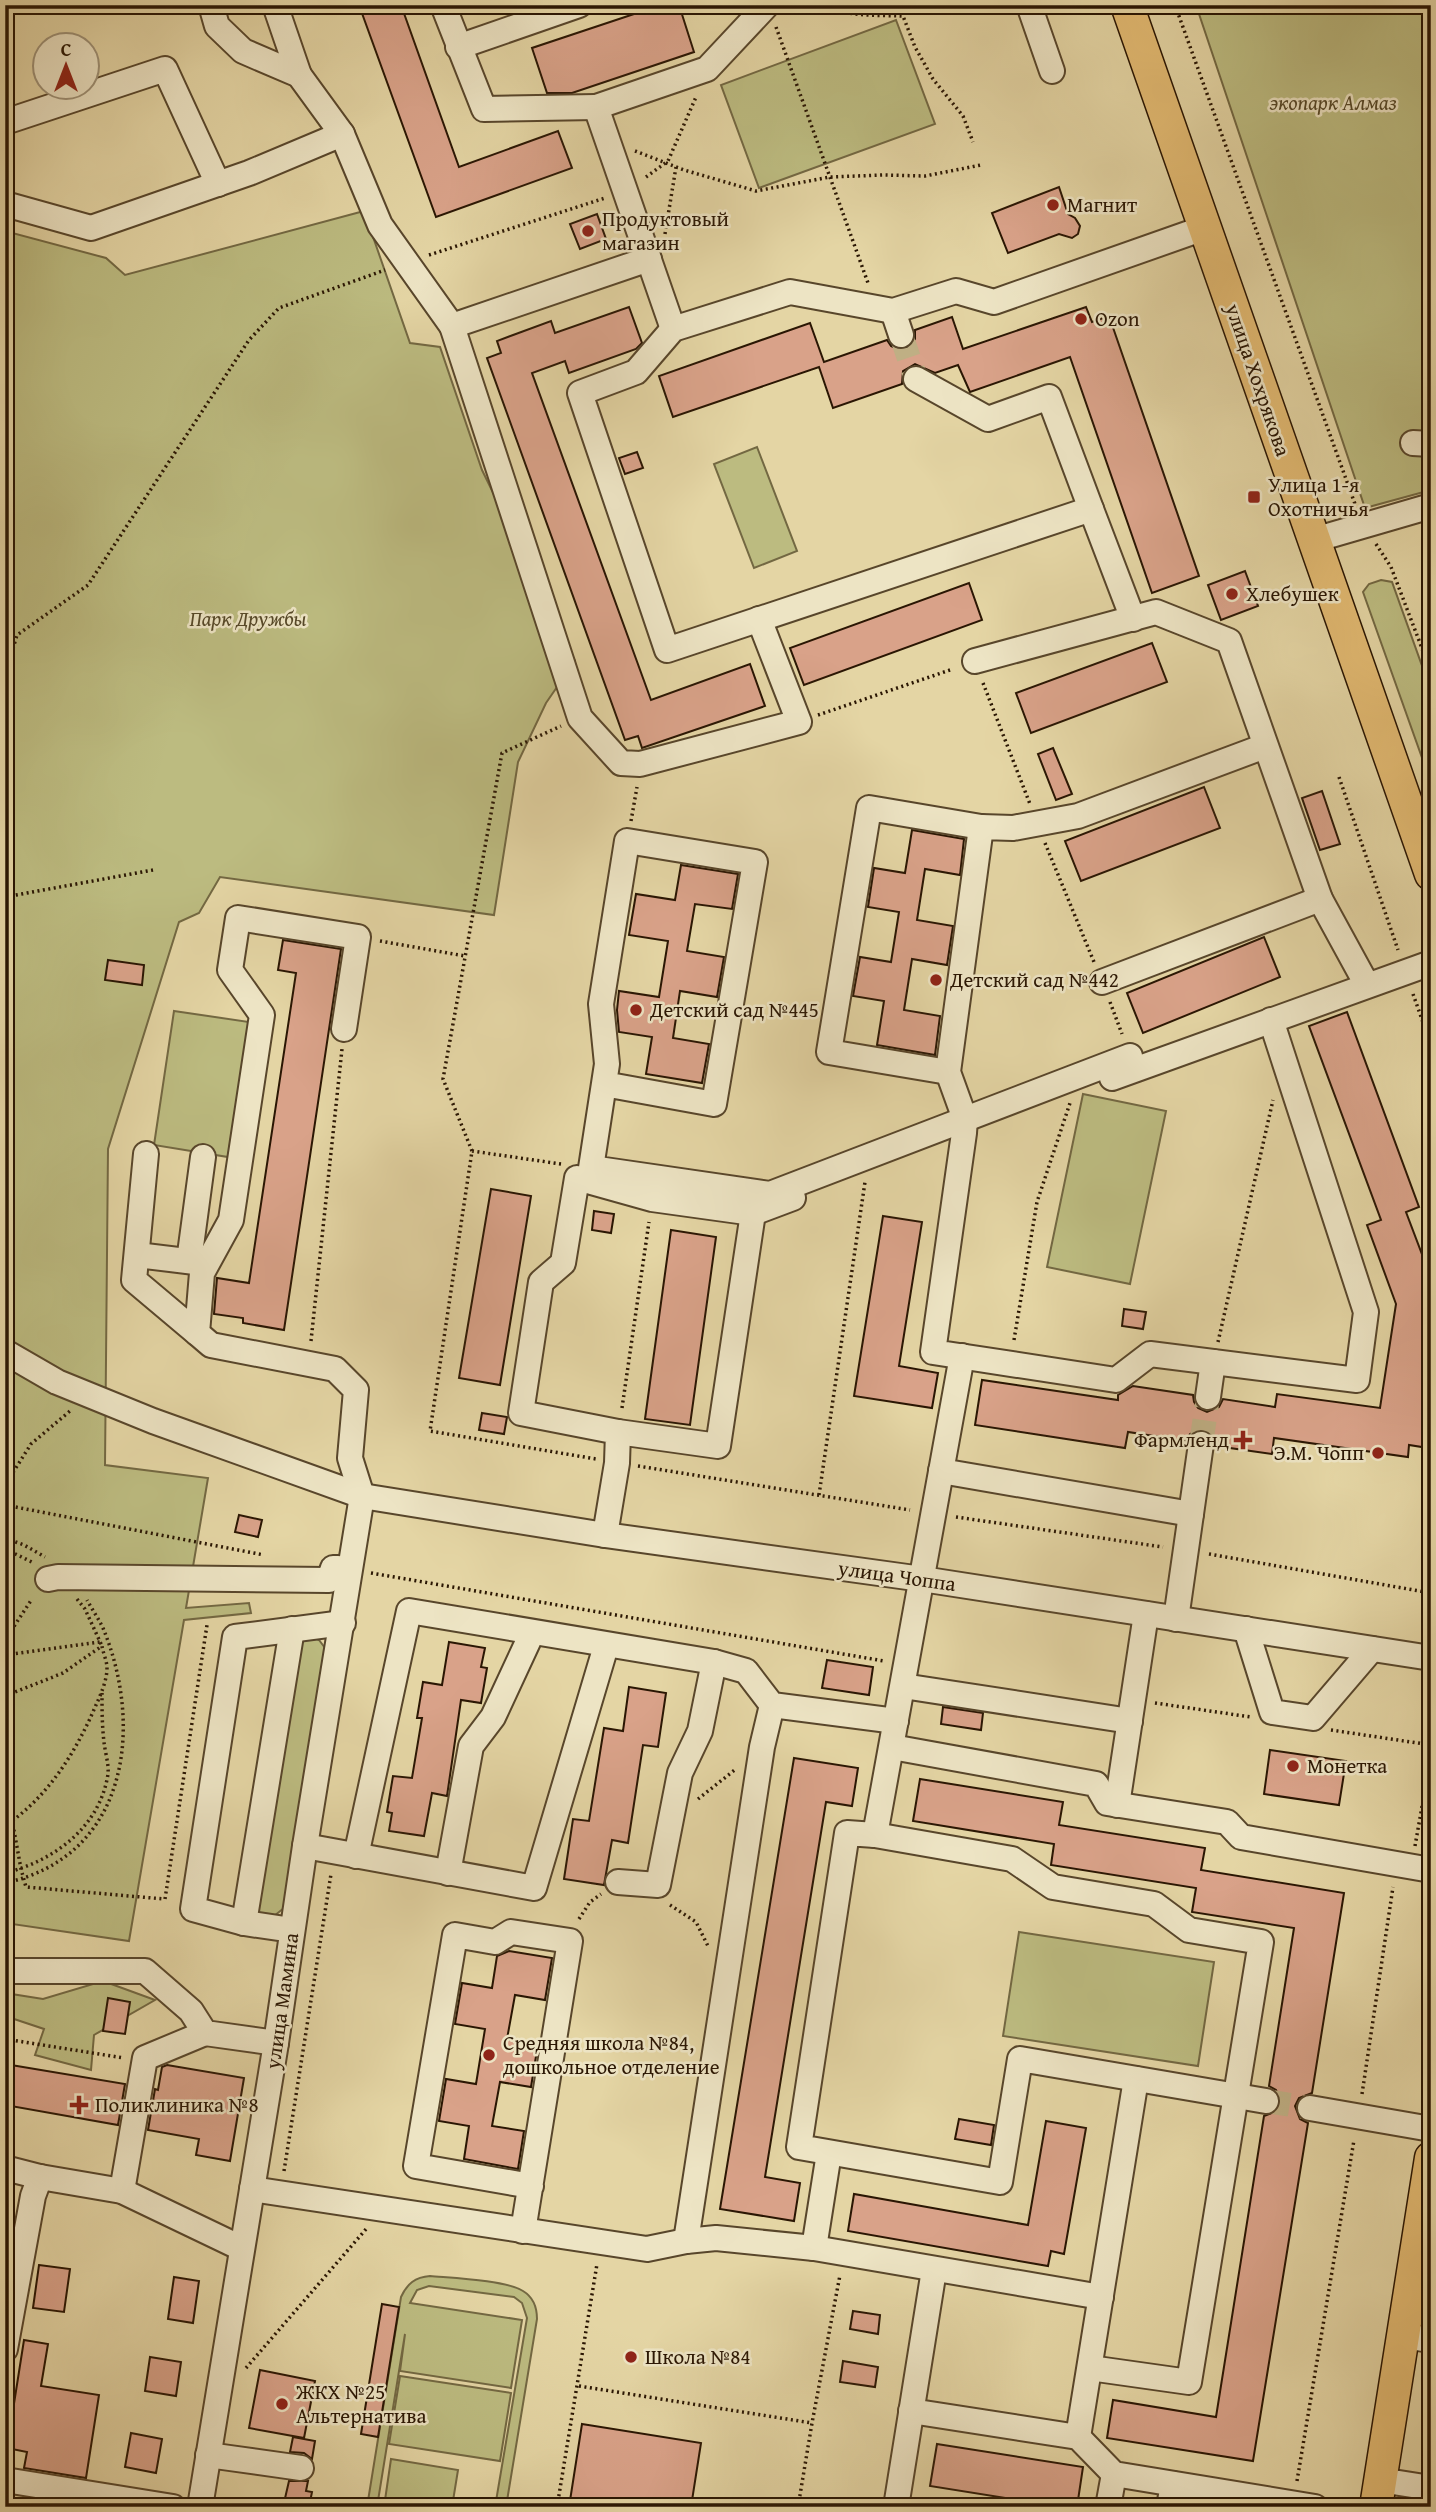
<svg xmlns="http://www.w3.org/2000/svg" width="1436" height="2512" viewBox="0 0 1436 2512" font-family="'Gentium Book Plus',serif">
	<style>
		.green { fill: #bcbb80; stroke: #736842; stroke-width: 2 }
		.building { fill: #d9a289; stroke: #2a1603; stroke-width: 2 }
		.lines { fill: none; stroke-linecap: round; stroke-linejoin: round }
		.minor-tunnel { stroke: #bfaf84; stroke-width: 24; stroke-dasharray: 24 12; stroke-linecap: butt }
		.minor-casing { stroke: #58462b; stroke-width: 28 }
		.major-casing { stroke: #2a1603; stroke-width: 35 }
		.path { stroke: #2a1603; stroke-width: 3.5; stroke-dasharray: 2 3.5; stroke-linecap: butt }
		.minor { stroke: #ede4c4; stroke-width: 24 }
		.major { stroke: #e2ba72; stroke-width: 32 }
		.poi-dot { fill: #8f2418; stroke: #ede4c4; stroke-width: 2.5 }
		.labels { text-anchor: middle; stroke-width: 5; stroke-linejoin: round; paint-order: stroke }
		.park-label { font-size: 21px; font-style: italic; fill: #564828; stroke: #ede4c4 }
		.poi-label { font-size: 21px; fill: #2a1603; stroke: #ede4c4; text-anchor: start }
		.street-label { font-size: 21px; fill: #2a1603; stroke: #ede4c4 }
	</style>
	<rect width="100%" height="100%" fill="#e4d5a4"/>
	<filter id="stains"><feTurbulence type="fractalNoise" baseFrequency=".00286" numOctaves="4"/><feColorMatrix values="0 0 0 0 .2 0 0 0 0 .09 0 0 0 0 .02 0 0 0 .5 -.17"/></filter>
	<radialGradient id="worn" r=".72"><stop offset=".6" stop-color="#630" stop-opacity="0"/><stop offset="1" stop-color="#630" stop-opacity=".3"/></radialGradient>
	<!-- green -->
	<g class="green">
		<path d="M1196,5H1431V490L1365,508Z"/>
		<path d="M896,20L935,124L759,188L721,85Z"/>
		<path d="M364,211L410,343L440,347L482,470L575,661L546,703L518,762L494,915L220,877L199,913L179,922L108,1149L105,1465L208,1478L186,1608L249,1603L251,1613L184,1620L129,1941L5,1923V231L106,258L125,275Z"/>
		<path d="M757,447L797,551L754,568L714,464Z"/>
		<path d="M1381,580L1392,582L1431,691V783L1363,592L1369,584Z"/>
		<path d="M174,1011L249,1022L228,1157L154,1145Z"/>
		<path d="M1083,1094L1166,1111L1130,1284L1047,1267Z"/>
		<path d="M311,1636L319,1640L328,1652L284,1908L274,1916L255,1915L300,1639Z"/>
		<path d="M1019,1932L1214,1962L1198,2066L1003,2036Z"/>
		<path d="M103,1981L155,2000L94,2035L91,2070L35,2055L44,2029L5,2016V1993L43,1999Z"/>
		<path d="M430,2276C452,2278 505,2280 523,2291C533,2297 537,2308 537,2319L506,2507H495L527,2318L522,2303L514,2297L429,2286L417,2290L410,2303L522,2320L511,2388L400,2371L405,2334L377,2507H367L401,2297C407,2284 415,2277 430,2276Z"/>
		<path d="M400,2376L511,2393L500,2461L389,2444Z"/>
		<path d="M391,2459L458,2470L452,2507H384Z"/>
	</g>
	<!-- building -->
	<g class="building">
		<path d="M359,5H401L459,167L558,131L572,168L436,217Z"/>
		<path d="M661,5H679L694,52L572,93H547L532,48Z"/>
		<path d="M1059,187L1068,214L1075,218L1080,226L1078,234L1072,238L1059,234L1008,253L992,213Z"/>
		<path d="M597,214L606,239L580,249L570,224Z"/>
		<path d="M629,307L642,343L636,349L569,373L565,361L532,373L651,700L750,664L765,706L642,748L638,736L625,740L487,358L501,353L497,341L551,321L555,333Z"/>
		<path d="M1086,307L1092,322L1109,316L1199,576L1152,593L1070,357L970,392L958,365L935,373L915,364L903,371L902,384L833,408L819,367L673,417L659,376L810,323L824,362L887,340L891,346L897,349H906L915,339V330L952,317L963,349Z"/>
		<path d="M637,452L643,468L625,474L619,458Z"/>
		<path d="M1245,571L1258,606L1221,620L1208,585Z"/>
		<path d="M969,583L982,620L804,685L790,648Z"/>
		<path d="M1152,643L1167,682L1031,733L1016,693Z"/>
		<path d="M1053,748L1072,794L1056,800L1038,754Z"/>
		<path d="M1204,787L1220,828L1081,881L1065,841Z"/>
		<path d="M1322,791L1340,844L1320,850L1302,798Z"/>
		<path d="M912,830L964,839L960,875L925,869L917,920L953,926L947,965L912,959L904,1010L940,1016L935,1055L877,1045L884,1001L853,996L860,957L891,962L899,912L868,907L874,868L905,873Z"/>
		<path d="M681,865L738,874L732,909L695,904L687,951L724,957L717,997L680,991L673,1038L709,1044L702,1083L646,1074L652,1037L619,1032L617,1010L619,991L659,997L668,941L629,935L636,894L675,900Z"/>
		<path d="M1264,937L1280,977L1143,1033L1127,993Z"/>
		<path d="M283,940L341,949L284,1330L243,1323V1318L214,1314L217,1278L249,1283L296,973L278,970Z"/>
		<path d="M108,960L144,965L142,985L105,980Z"/>
		<path d="M1347,1012L1419,1207L1406,1212L1431,1278V1391L1422,1447L1409,1445L1408,1457L1274,1438L1272,1454L1216,1446L1211,1433L1202,1429L1190,1434L1186,1441L1128,1432L1125,1448L975,1425L982,1380L1118,1400V1395L1133,1386L1193,1395L1194,1402L1198,1408L1207,1412L1219,1407L1223,1399L1275,1407L1277,1394L1380,1408L1396,1304L1367,1225L1381,1220L1309,1026Z"/>
		<path d="M491,1189L531,1196L500,1385L459,1378Z"/>
		<path d="M594,1211L614,1214L611,1233L592,1230Z"/>
		<path d="M883,1216L922,1222L899,1366L938,1373L932,1408L854,1396Z"/>
		<path d="M671,1230L716,1237L690,1425L645,1419Z"/>
		<path d="M1124,1309L1146,1312L1143,1329L1122,1326Z"/>
		<path d="M482,1413L507,1417L504,1434L479,1430Z"/>
		<path d="M239,1515L262,1520L258,1537L235,1532Z"/>
		<path d="M449,1642L485,1648L481,1667L487,1668L481,1703L461,1700L447,1796L432,1793L424,1836L389,1831L392,1813L387,1812L393,1776L412,1778L422,1718H417L423,1682L442,1685Z"/>
		<path d="M827,1660L873,1667L869,1695L822,1688Z"/>
		<path d="M629,1687L666,1693L658,1747L643,1745L628,1843L612,1840L604,1885L564,1879L573,1819L589,1821L604,1728L623,1731Z"/>
		<path d="M943,1707L983,1713L981,1730L941,1724Z"/>
		<path d="M1270,1750L1346,1761L1339,1805L1264,1794Z"/>
		<path d="M794,1758L858,1768L852,1806L826,1802L765,2177L800,2183L794,2221L720,2209Z"/>
		<path d="M920,1779L1063,1802L1059,1825L1205,1848L1201,1870L1344,1893L1312,2093L1299,2098L1295,2106L1300,2119L1308,2123L1253,2461L1107,2438L1113,2400L1216,2417L1264,2116L1277,2111L1281,2103L1276,2090L1269,2086L1294,1928L1192,1912L1196,1888L1051,1865L1054,1844L913,1821Z"/>
		<path d="M509,1951L552,1958L545,2000L515,1995L507,2039L538,2044L531,2087L500,2082L492,2126L524,2131L518,2169L464,2159L469,2126L439,2121L446,2079L476,2084L485,2029L455,2024L462,1983L492,1988L497,1956Z"/>
		<path d="M108,1998L130,2002L125,2034L103,2031Z"/>
		<path d="M5,2064L125,2084L118,2125L5,2105Z"/>
		<path d="M167,2065L244,2078L230,2161L196,2155L199,2139L148,2130L155,2089L158,2090L162,2067Z"/>
		<path d="M959,2119L994,2125L991,2145L955,2139Z"/>
		<path d="M1046,2121L1086,2128L1064,2254L1051,2251L1048,2266L848,2231L854,2194L1028,2225Z"/>
		<path d="M39,2265L70,2269L64,2312L33,2308Z"/>
		<path d="M174,2277L199,2281L193,2323L168,2319Z"/>
		<path d="M382,2304L399,2307L378,2437L361,2434Z"/>
		<path d="M853,2311L880,2315L878,2334L850,2329Z"/>
		<path d="M24,2340L48,2344L41,2386L99,2395L86,2478L24,2468L27,2452L7,2448Z"/>
		<path d="M150,2357L181,2362L176,2396L145,2391Z"/>
		<path d="M843,2361L878,2367L875,2387L840,2382Z"/>
		<path d="M260,2370L315,2381L304,2438L249,2428Z"/>
		<path d="M582,2424L701,2443L691,2507H569Z"/>
		<path d="M131,2433L162,2439L156,2473L125,2467Z"/>
		<path d="M293,2437L315,2441L312,2459L304,2453L290,2452Z"/>
		<path d="M937,2444L1083,2467L1077,2507H1063L930,2486Z"/>
		<path d="M289,2481H308L306,2491L312,2492L309,2507H283Z"/>
	</g>
	<g class="lines">
		<!-- minor-tunnel -->
		<g class="minor-tunnel">
			<path d="M901,335L916,379"/>
			<path d="M1201,1444L1208,1397"/>
			<path d="M1266,2101L1310,2108"/>
		</g>
		<defs>
			<g id="minor">
				<path d="M211,5L217,26L243,51L299,75L342,134L380,225L452,326"/>
				<path d="M275,5L299,75"/>
				<path d="M443,5L484,109L596,107"/>
				<path d="M1029,5L1052,71"/>
				<path d="M458,47L579,5"/>
				<path d="M5,122L165,69L218,184"/>
				<path d="M5,204L91,228L249,173L342,134"/>
				<path d="M649,259L452,326L580,718L621,763L640,764L799,722L759,619"/>
				<path d="M893,311L901,335"/>
				<path d="M673,329L596,107L707,69L767,5"/>
				<path d="M916,379L988,419L1049,397L1091,509"/>
				<path d="M1413,443L1431,444"/>
				<path d="M1314,540L1431,506"/>
				<path d="M1133,619L1091,509L667,650L580,393L636,372L673,329L790,292L893,311L956,291L994,302L1204,228"/>
				<path d="M975,661L1156,612L1229,641L1320,899L1367,985"/>
				<path d="M1265,746L1078,816L1013,828L981,827L948,1072L965,1119L964,1133L933,1352L1116,1380L1150,1354L1357,1380L1366,1312L1271,1020"/>
				<path d="M1102,982L1320,899"/>
				<path d="M948,1072L829,1052L869,808L981,827"/>
				<path d="M1112,1078L1431,963"/>
				<path d="M604,1084L714,1104L755,862L627,841L601,1004L607,1064L591,1168L770,1194L1130,1056"/>
				<path d="M146,1154L134,1280L197,1333"/>
				<path d="M137,1255L203,1263"/>
				<path d="M189,1261L203,1157"/>
				<path d="M5,1352L57,1382L153,1421L362,1496L605,1535L922,1579L1431,1658"/>
				<path d="M962,1356L875,1835L847,1833L799,2147L1000,2182L1020,2059L1266,2101"/>
				<path d="M1208,1397L1213,1362"/>
				<path d="M618,1432L718,1446L753,1213"/>
				<path d="M941,1471L1191,1514"/>
				<path d="M605,1535L617,1463L618,1432L521,1413L541,1282L563,1263L577,1178L652,1199L753,1213L793,1198"/>
				<path d="M48,1579L58,1577L329,1580L333,1568H338"/>
				<path d="M1176,1619L1201,1444"/>
				<path d="M1246,1629L1272,1712L1313,1718L1372,1649"/>
				<path d="M903,1686L1130,1721"/>
				<path d="M892,1747L1096,1784L1107,1803L1227,1822L1241,1837L1431,1870"/>
				<path d="M1117,1805L1146,1614"/>
				<path d="M875,1835L1012,1859L1053,1887L1154,1904L1189,1930L1261,1942L1189,2382L1090,2368"/>
				<path d="M305,1846L534,1888L606,1646"/>
				<path d="M356,1856L409,1611L714,1662L746,1671L772,1705L896,1721"/>
				<path d="M448,1873L471,1746L493,1717L532,1633"/>
				<path d="M618,1882L658,1885L680,1773L700,1731L714,1662"/>
				<path d="M244,1923L292,1629"/>
				<path d="M292,1930L244,1923L193,1909L235,1637L343,1623"/>
				<path d="M5,1971H145L191,2011L205,2033L276,2043"/>
				<path d="M1310,2108L1431,2129"/>
				<path d="M5,2168L40,2177L122,2191L241,2248"/>
				<path d="M252,2189L647,2249L686,2241L716,2238L814,2248L1101,2297"/>
				<path d="M122,2191L145,2058L205,2033"/>
				<path d="M523,2231L570,1941L511,1932L495,1942L455,1935L416,2166L531,2186"/>
				<path d="M686,2241L762,1747L772,1705"/>
				<path d="M814,2248L829,2153"/>
				<path d="M1403,2336L1431,2340"/>
				<path d="M5,2349L33,2196L40,2177"/>
				<path d="M911,2411L1078,2437L1114,2474L1315,2507"/>
				<path d="M1078,2437L1136,2079"/>
				<path d="M208,2455L301,2468"/>
				<path d="M5,2480L173,2507"/>
				<path d="M1380,2480L1431,2488"/>
				<path d="M200,2507L276,2043L305,1846L362,1496L350,1458L356,1390L335,1369L211,1345L197,1333L202,1273L231,1220L262,1015L230,970L238,918L358,937L344,1029"/>
				<path d="M896,2507L934,2270"/>
				<path d="M1108,2507L1114,2474"/>
				<path d="M1169,2507L1173,2484"/>
			</g>
			<g id="major">
				<path d="M1127,5L1431,874"/>
				<path d="M1376,2507L1431,2158"/>
			</g>
		</defs>
		<!-- minor casing -->
		<use href="#minor" class="minor-casing"/>
		<!-- major casing -->
		<use href="#major" class="major-casing"/>
		<!-- path -->
		<g class="path">
			<path d="M824,5C847,17 877,15 903,16L915,47L933,79L963,116L973,142"/>
			<path d="M1175,5L1355,504"/>
			<path d="M776,27L868,283"/>
			<path d="M635,151L684,170L756,191L830,177L883,175L925,176L981,165"/>
			<path d="M646,177L668,161L696,97"/>
			<path d="M665,234L676,167"/>
			<path d="M429,255L605,198"/>
			<path d="M1376,544L1391,567L1431,672"/>
			<path d="M5,675L17,635L88,585L249,340L279,308L385,270"/>
			<path d="M983,683L1030,804"/>
			<path d="M818,715L953,669"/>
			<path d="M1339,777L1398,950"/>
			<path d="M631,821L637,787"/>
			<path d="M1045,843L1094,962"/>
			<path d="M5,897L153,870"/>
			<path d="M380,941L465,956"/>
			<path d="M1413,994L1431,1045"/>
			<path d="M1110,1002L1122,1034"/>
			<path d="M472,1151L443,1079L502,753L561,726"/>
			<path d="M561,1164L472,1151L430,1431L596,1459"/>
			<path d="M1014,1340L1037,1202L1070,1103"/>
			<path d="M311,1341L342,1049"/>
			<path d="M1218,1342L1273,1100"/>
			<path d="M622,1408L649,1222"/>
			<path d="M638,1466L910,1510"/>
			<path d="M5,1480L12,1474L31,1444L70,1411"/>
			<path d="M819,1495L865,1182"/>
			<path d="M5,1505L264,1555"/>
			<path d="M956,1517L1163,1547"/>
			<path d="M5,1538L24,1545L45,1557"/>
			<path d="M5,1549L34,1563"/>
			<path d="M1209,1554L1431,1593"/>
			<path d="M371,1573L884,1661"/>
			<path d="M77,1599L85,1609L102,1646"/>
			<path d="M5,1640L32,1599"/>
			<path d="M5,1655L100,1642"/>
			<path d="M5,1696L63,1673L102,1646C103,1653 107,1661 107,1668C107,1680 101,1694 96,1705C76,1752 48,1797 5,1826"/>
			<path d="M1155,1703L1251,1717"/>
			<path d="M1331,1730L1431,1745"/>
			<path d="M5,1781L21,1869L26,1887L164,1899"/>
			<path d="M698,1799L736,1769"/>
			<path d="M1415,1846L1431,1756"/>
			<path d="M5,1873C54,1861 100,1827 108,1774C109,1764 105,1752 104,1742C102,1726 102,1709 102,1693"/>
			<path d="M5,1883C125,1857 144,1733 105,1633C101,1622 93,1611 87,1600"/>
			<path d="M165,1899L207,1625"/>
			<path d="M670,1905L696,1922L708,1946"/>
			<path d="M579,1919L590,1902L601,1894"/>
			<path d="M5,2039L124,2058"/>
			<path d="M1362,2094L1393,1887"/>
			<path d="M284,2171L331,1874"/>
			<path d="M246,2368L367,2228"/>
			<path d="M579,2386L812,2423"/>
			<path d="M1297,2481L1354,2140"/>
			<path d="M557,2507L597,2264"/>
			<path d="M798,2507L812,2423L840,2275"/>
		</g>
		<!-- minor -->
		<use href="#minor" class="minor"/>
		<!-- major -->
		<use href="#major" class="major"/>
	</g>
	<!-- markers -->
	<g class="poi-dot">
		<circle cx="1053" cy="205" r="7"/>
		<circle cx="588" cy="231" r="7"/>
		<circle cx="1081" cy="319" r="7"/>
		<rect x="1247" y="490" width="14" height="14" rx="3.5"/>
		<circle cx="1232" cy="594" r="7"/>
		<circle cx="936" cy="980" r="7"/>
		<circle cx="636" cy="1010" r="7"/>
		<path d="M1239.5 1429.5h7v7h7v7h-7v7h-7v-7h-7v-7h7z"/>
		<circle cx="1378" cy="1453" r="7"/>
		<circle cx="1293" cy="1766" r="7"/>
		<circle cx="489" cy="2055" r="7"/>
		<path d="M75.5 2094.5h7v7h7v7h-7v7h-7v-7h-7v-7h7z"/>
		<circle cx="631" cy="2357" r="7"/>
		<circle cx="282" cy="2404" r="7"/>
	</g>
	<g class="labels">
		<!-- park labels -->
		<g class="park-label">
			<text x="1333" y="110">экопарк Алмаз</text>
			<text x="248" y="626">Парк Дружбы</text>
		</g>
		<!-- poi labels -->
		<g class="poi-label">
			<text x="1067" y="212">Магнит</text>
			<text x="602" y="226">Продуктовый<tspan x="602" dy="24">магазин</tspan></text>
			<text x="1095" y="326">Ozon</text>
			<text x="1268" y="492">Улица 1-я<tspan x="1268" dy="24">Охотничья</tspan></text>
			<text x="1246" y="601">Хлебушек</text>
			<text x="950" y="987">Детский сад №442</text>
			<text x="650" y="1017">Детский сад №445</text>
			<text x="1229" y="1447" text-anchor="end">Фармленд</text>
			<text x="1364" y="1460" text-anchor="end">Э.М. Чопп</text>
			<text x="1307" y="1773">Монетка</text>
			<text x="503" y="2050">Средняя школа №84,<tspan x="503" dy="24">дошкольное отделение</tspan></text>
			<text x="95" y="2112">Поликлиника №8</text>
			<text x="645" y="2364">Школа №84</text>
			<text x="296" y="2399">ЖКХ №25<tspan x="296" dy="24">Альтернатива</tspan></text>
		</g>
		<!-- street labels -->
		<g class="street-label">
			<text transform="translate(1258 380) rotate(71)" y="7">улица Хохрякова</text>
			<text transform="translate(897 1576) rotate(8)" y="7">улица Чоппа</text>
			<text transform="translate(282 2001) rotate(-82)" y="7">улица Мамина</text>
		</g>
	</g>
	<!-- margin -->
	<rect width="1436" height="2512" fill="none" stroke="#e4d5a4" stroke-width="28"/>
	<rect x="7" y="7" width="1422" height="2498" fill="none" stroke="#2a1603" stroke-width="3.5"/>
	<rect x="14" y="14" width="1408" height="2484" fill="none" stroke="#2a1603" stroke-width="2"/>
	<!-- north arrow -->
	<g transform="translate(66 66)"><circle r="33" fill="#ede4c4" stroke="#9f9277" stroke-width="2"/>
	<path d="M0-5L12 26L0 18L-12 26Z" fill="#8f2418"/>
	<text y="-10" font-size="19" font-weight="bold" text-anchor="middle" fill="#2a1603">С</text>
	</g>
	<rect width="100%" height="100%" filter="url(#stains)"/>
	<rect width="100%" height="100%" fill="url(#worn)"/>
</svg>
